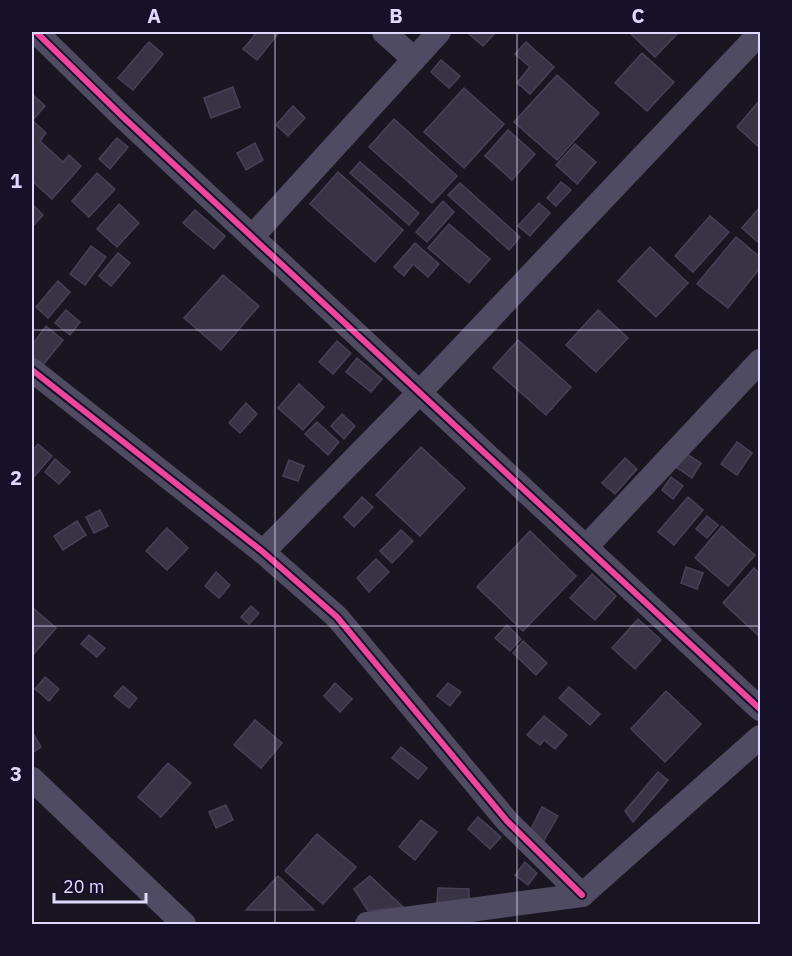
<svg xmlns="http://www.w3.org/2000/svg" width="792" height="956" viewBox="0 0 792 956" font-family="'IBM Plex Sans',sans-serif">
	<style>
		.building { fill: #393445; stroke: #464156; stroke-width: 1.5 }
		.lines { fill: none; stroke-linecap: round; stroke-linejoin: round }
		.street { stroke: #4f4b63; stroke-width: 24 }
		.cycleway-casing { stroke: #161028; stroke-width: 10 }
		.cycleway { stroke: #ed469a; stroke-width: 6 }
		.grid { fill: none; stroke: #e0d9fe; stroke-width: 1.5; stroke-opacity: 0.55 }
		.neatline { fill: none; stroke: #e0d9fe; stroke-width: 2 }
		.grid-label { font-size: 20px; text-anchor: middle; font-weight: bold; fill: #e0d9fe }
	</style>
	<rect width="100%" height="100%" fill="#191622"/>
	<!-- building -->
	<g class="building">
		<path d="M251,32H275L278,34L257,60L243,49L255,35Z"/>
		<path d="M471,32H496L483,46L469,34Z"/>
		<path d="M629,32H679L655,57Z"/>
		<path d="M149,42L163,54L133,90L118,78Z"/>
		<path d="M526,42L554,67L530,94L517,83L530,67L515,54Z"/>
		<path d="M642,53L674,82L647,111L615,83Z"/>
		<path d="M441,60L460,76L449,88L431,72Z"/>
		<path d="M557,75L599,113L557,160L514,122Z"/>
		<path d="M233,87L240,107L211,118L204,98Z"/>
		<path d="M464,88L504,124L464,168L424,132Z"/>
		<path d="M32,94L45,106L32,121Z"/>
		<path d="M760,100V148L737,127Z"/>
		<path d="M293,106L305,118L288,136L276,125Z"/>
		<path d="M394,119L457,176L432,203L369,147Z"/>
		<path d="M34,122L46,133L40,141L63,162L69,155L81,166L52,199L32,181V125Z"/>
		<path d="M508,130L535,154L512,180L485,156Z"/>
		<path d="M117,138L128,147L110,169L99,159Z"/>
		<path d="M255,143L263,160L246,170L237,153Z"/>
		<path d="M575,144L596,162L577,184L556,165Z"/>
		<path d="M360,162L419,213L409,225L350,173Z"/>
		<path d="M338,172L403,230L375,262L310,204Z"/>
		<path d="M97,173L115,189L89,217L72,201Z"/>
		<path d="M561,182L571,190L556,206L547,198Z"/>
		<path d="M460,183L520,237L509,250L448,195Z"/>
		<path d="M443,201L454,212L427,242L416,232Z"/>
		<path d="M539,203L550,213L530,236L518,226Z"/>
		<path d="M32,204L43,215L32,227Z"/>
		<path d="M119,204L139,223L117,247L97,229Z"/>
		<path d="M760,207V244L742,228Z"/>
		<path d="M195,210L225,236L214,249L183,223Z"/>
		<path d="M710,216L729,232L693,272L675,256Z"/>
		<path d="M449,224L490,259L469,283L428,248Z"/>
		<path d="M736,237L760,257V268L728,308L697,284Z"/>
		<path d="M415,243L439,264L428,277L413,264L404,276L394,267Z"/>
		<path d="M91,246L106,257L85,285L70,274Z"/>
		<path d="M650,247L688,283L656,317L618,281Z"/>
		<path d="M118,253L130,263L111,286L99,276Z"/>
		<path d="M223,275L259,306L221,350L184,318Z"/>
		<path d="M58,281L70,292L48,318L36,307Z"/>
		<path d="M66,310L80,322L70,335L55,323Z"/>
		<path d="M598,310L628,338L596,372L566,345Z"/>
		<path d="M46,326L63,340L43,365L32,356V345Z"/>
		<path d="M518,340L571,387L546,415L493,368Z"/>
		<path d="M337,341L351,353L333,374L319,362Z"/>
		<path d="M357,358L382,379L371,392L346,372Z"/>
		<path d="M299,384L324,407L303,430L278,408Z"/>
		<path d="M246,403L257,414L240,433L229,423Z"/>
		<path d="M342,414L355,426L344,439L331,426Z"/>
		<path d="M317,422L339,442L328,455L305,434Z"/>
		<path d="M737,442L752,453L737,475L721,464Z"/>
		<path d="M38,444L52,456L32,479V451Z"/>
		<path d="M421,447L465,488L420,536L376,495Z"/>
		<path d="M685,453L701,463L692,478L676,467Z"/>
		<path d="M625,458L637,469L615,494L602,483Z"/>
		<path d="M55,459L70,472L59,484L45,472Z"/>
		<path d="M289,460L304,466L298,481L283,476Z"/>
		<path d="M671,477L683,486L673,499L662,490Z"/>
		<path d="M362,497L373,507L354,527L344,517Z"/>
		<path d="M688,497L703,510L674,545L658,532Z"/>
		<path d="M100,510L108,526L94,533L86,517Z"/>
		<path d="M707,516L718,525L707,538L696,529Z"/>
		<path d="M77,521L86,535L63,550L54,536Z"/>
		<path d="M722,526L755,555L728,586L695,558Z"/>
		<path d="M167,528L188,548L167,570L146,551Z"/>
		<path d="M401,530L413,541L392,563L380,551Z"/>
		<path d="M530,531L576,576L523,631L477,587Z"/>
		<path d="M376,559L389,572L369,592L357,578Z"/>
		<path d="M686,567L703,573L697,589L681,583Z"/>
		<path d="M754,568L760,574V637L723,603Z"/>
		<path d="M216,572L230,585L219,598L205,586Z"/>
		<path d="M592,574L616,596L595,620L570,598Z"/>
		<path d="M251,606L259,613L249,624L241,617Z"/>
		<path d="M32,607L56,628L32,656Z"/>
		<path d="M638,619L661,640L635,669L612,648Z"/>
		<path d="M507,625L521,639L510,651L495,638Z"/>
		<path d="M89,635L105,648L97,657L81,644Z"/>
		<path d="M523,641L547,663L536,675L513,653Z"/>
		<path d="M45,677L59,689L49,701L35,689Z"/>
		<path d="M335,683L352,699L340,712L324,696Z"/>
		<path d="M448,683L461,692L450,706L437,696Z"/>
		<path d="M123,686L137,698L129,708L114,696Z"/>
		<path d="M569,687L600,714L590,725L559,698Z"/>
		<path d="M666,691L701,724L665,762L631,729Z"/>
		<path d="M544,716L567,735L555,749L544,740L540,745L527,735Z"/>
		<path d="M255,720L282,743L261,768L234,745Z"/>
		<path d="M33,733L41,747L32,753V733Z"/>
		<path d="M401,747L427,768L418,779L392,758Z"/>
		<path d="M168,763L191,783L161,817L138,797Z"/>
		<path d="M658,772L668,780L633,822L625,811Z"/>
		<path d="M226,805L233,820L216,828L209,812Z"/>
		<path d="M542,807L558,816L543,842L529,833Z"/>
		<path d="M478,817L501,837L490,849L468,829Z"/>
		<path d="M421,820L437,832L415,860L399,847Z"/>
		<path d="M317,834L356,867L323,904L285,871Z"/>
		<path d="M525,862L537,873L528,885L515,875Z"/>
		<path d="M278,876L314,910H246Z"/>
		<path d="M370,876L403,907L368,911L354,889Z"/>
		<path d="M438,888L469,889V903L437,902Z"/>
	</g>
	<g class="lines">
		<!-- street -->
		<g class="street">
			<path d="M36,32L124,118L760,709"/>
			<path d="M384,32L414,59"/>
			<path d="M252,237L439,32"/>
			<path d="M32,370L263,552L337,617L507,821L582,895"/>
			<path d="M586,547L760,361"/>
			<path d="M263,552L420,392L760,33"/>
			<path d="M32,779L184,924"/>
			<path d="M367,924L582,895L760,737"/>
		</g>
		<defs>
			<g id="cycleway">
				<path d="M36,32L124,118L760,709"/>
				<path d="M32,370L263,552L337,617L507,821L582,895"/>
			</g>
		</defs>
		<!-- cycleway casing -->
		<use href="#cycleway" class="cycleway-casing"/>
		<!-- cycleway -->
		<use href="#cycleway" class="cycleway"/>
	</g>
	<!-- grid -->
	<path class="grid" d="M275,32V924M517,32V924M32,330H760M32,626H760"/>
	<!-- border -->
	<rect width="792" height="956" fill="none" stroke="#161028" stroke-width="66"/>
	<!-- scale -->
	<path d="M54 893v9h92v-9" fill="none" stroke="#e0d9fe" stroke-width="3"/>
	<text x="63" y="893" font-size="18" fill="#e0d9fe" stroke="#161028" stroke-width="4.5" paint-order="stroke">20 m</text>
	<rect x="33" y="33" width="726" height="890" class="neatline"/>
	<g class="grid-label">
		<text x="154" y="23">A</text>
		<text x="396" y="23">B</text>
		<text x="638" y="23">C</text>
		<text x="16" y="188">1</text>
		<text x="16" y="485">2</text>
		<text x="16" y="781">3</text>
	</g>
</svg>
